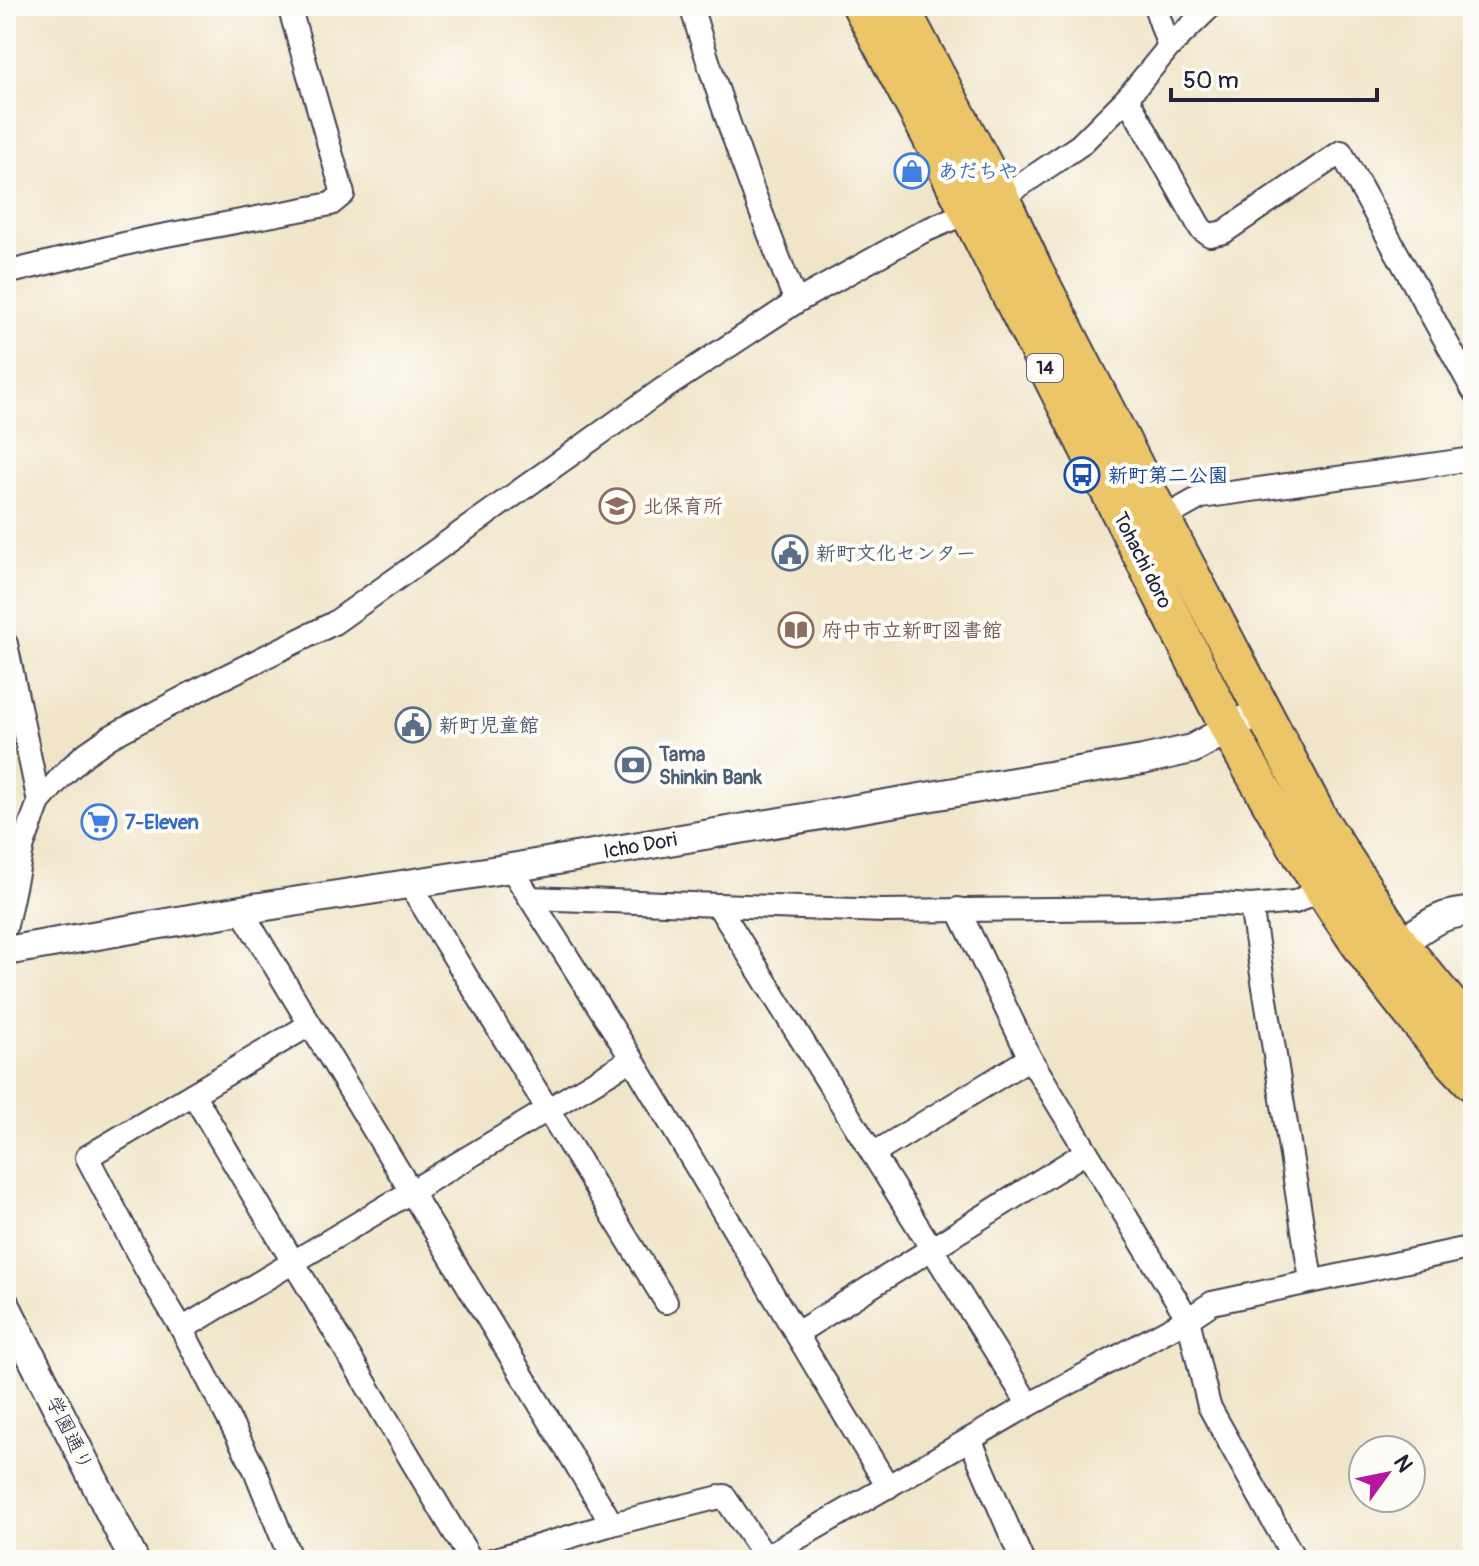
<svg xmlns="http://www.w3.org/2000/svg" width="1479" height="1566" viewBox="0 0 1479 1566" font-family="Pangolin,'Klee One',sans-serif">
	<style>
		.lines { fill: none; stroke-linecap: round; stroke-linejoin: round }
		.minor-casing { stroke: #413f50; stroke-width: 26 }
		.tertiary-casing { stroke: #413f50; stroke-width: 32 }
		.primary-casing { stroke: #413f50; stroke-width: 40 }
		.minor { stroke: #fff; stroke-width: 22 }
		.tertiary { stroke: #fff; stroke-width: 28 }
		.primary { stroke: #edc569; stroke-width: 36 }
		.labels { text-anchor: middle; stroke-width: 8; stroke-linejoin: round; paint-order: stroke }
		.shield { fill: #fdfcf7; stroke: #646373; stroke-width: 2 }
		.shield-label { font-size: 18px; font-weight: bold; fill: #22223b }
		.shop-label { font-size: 20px; font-weight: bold; fill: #366cbe; stroke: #fdfcf7; text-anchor: start }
		.transit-label { font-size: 20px; font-weight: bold; fill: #164399; stroke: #fdfcf7; text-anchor: start }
		.education-label { font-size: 20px; font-weight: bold; fill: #785e54; stroke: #fdfcf7; text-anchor: start }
		.service-label { font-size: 20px; font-weight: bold; fill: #4e5e75; stroke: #fdfcf7; text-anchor: start }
		.street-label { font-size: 20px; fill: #22223b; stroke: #fdfcf7 }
	</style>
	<rect width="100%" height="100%" fill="#fdfcf7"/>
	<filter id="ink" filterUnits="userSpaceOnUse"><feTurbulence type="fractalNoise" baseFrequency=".0125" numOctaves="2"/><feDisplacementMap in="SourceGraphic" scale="16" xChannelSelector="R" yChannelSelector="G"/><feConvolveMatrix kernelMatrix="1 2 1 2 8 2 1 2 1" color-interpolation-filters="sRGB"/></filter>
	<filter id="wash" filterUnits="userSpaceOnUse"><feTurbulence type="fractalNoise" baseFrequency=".006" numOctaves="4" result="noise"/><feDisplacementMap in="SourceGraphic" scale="32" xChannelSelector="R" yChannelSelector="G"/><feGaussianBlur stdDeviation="1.8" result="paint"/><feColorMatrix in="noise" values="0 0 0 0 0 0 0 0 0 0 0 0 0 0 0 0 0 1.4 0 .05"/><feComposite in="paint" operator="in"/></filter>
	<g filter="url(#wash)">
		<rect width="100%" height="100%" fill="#f1e5c9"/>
	</g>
	<g filter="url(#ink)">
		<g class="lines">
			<defs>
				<g id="minor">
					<path d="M691,6C721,107 757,205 796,302"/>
					<path d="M1155,6L1169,47"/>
					<path d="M1127,98L1201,229L1210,235L1224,232L1341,152L1473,390"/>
					<path d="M6,273L145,239L331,204L343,194L289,6"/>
					<path d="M1162,519L1201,497L1473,459"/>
					<path d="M6,644L39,802"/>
					<path d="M511,868L632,1059L888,1487"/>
					<path d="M410,885L666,1302"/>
					<path d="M530,898L883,911L1146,908L1219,904L1251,906L1295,902L1321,889"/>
					<path d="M1251,906L1311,1280"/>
					<path d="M719,907L1029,1405"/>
					<path d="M958,909L1030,1058L1188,1319L1209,1406L1295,1560"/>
					<path d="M241,910L612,1524"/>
					<path d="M6,925L23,845L39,802L62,776L84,755L110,737L200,689L334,623L660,391L796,302L922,232L1001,198L1037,174L1080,145L1127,98L1169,47L1211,6"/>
					<path d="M193,1094L471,1560"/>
					<path d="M873,1154L1030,1058"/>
					<path d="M182,1329L632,1059"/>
					<path d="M797,1333L1086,1152"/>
					<path d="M970,1439L1022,1560"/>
					<path d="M291,1560L255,1470L182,1329L146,1269L87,1157L309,1025"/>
					<path d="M492,1560L612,1524L724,1496L765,1557"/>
					<path d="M760,1560L1029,1405L1188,1319L1212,1303L1473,1247"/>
				</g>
				<g id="tertiary">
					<path d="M1400,944C1426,926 1440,912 1473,912"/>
					<path d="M6,951L241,910L511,868L1143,760L1192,749L1264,709"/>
					<path d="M6,1306L134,1560"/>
				</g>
				<g id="primary">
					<path d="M861,6L928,132L1229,729C1299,856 1372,979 1473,1083"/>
					<path d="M900,6L1001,198L1034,269L1162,519L1321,822L1400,944L1473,1032"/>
				</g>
			</defs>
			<!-- minor casing -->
			<use href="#minor" class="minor-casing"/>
			<!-- tertiary casing -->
			<use href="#tertiary" class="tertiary-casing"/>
			<!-- primary casing -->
			<use href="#primary" class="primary-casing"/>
			<!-- minor -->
			<use href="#minor" class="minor"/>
			<!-- tertiary -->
			<use href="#tertiary" class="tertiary"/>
			<!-- primary -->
			<use href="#primary" class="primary"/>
		</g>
	</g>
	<!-- icons -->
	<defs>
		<symbol id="shop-ring" viewBox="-11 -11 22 22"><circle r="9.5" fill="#fdfcf7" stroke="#3f7fe0" stroke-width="1.5"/><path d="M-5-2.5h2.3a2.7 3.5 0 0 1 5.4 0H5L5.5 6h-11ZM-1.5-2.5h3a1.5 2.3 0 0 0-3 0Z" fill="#3f7fe0"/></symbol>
		<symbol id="bus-ring" viewBox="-11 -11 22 22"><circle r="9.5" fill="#fdfcf7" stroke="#1a4fb4" stroke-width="1.5"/><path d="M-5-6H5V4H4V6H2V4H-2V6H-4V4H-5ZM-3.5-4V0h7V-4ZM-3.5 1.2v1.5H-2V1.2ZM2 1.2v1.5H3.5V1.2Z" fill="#1a4fb4"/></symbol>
		<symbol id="school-ring" viewBox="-11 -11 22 22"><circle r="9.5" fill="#fdfcf7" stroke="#8d6e63" stroke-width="1.5"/><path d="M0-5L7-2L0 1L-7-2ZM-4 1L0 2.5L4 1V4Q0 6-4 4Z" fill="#8d6e63"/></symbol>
		<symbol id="civic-ring" viewBox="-11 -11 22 22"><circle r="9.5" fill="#fdfcf7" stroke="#5c6f8a" stroke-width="1.5"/><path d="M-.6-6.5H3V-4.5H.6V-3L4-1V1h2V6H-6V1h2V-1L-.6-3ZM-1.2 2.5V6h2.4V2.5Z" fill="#5c6f8a"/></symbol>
		<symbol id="library-ring" viewBox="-11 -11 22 22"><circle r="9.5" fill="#fdfcf7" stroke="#8d6e63" stroke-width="1.5"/><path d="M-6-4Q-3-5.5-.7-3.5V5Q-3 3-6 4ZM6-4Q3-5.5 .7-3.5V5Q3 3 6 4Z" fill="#8d6e63"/></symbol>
		<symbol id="bank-ring" viewBox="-11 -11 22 22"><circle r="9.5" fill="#fdfcf7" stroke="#5c6f8a" stroke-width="1.5"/><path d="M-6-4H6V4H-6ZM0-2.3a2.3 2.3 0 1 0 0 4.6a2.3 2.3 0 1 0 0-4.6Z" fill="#5c6f8a"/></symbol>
		<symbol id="supermarket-ring" viewBox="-11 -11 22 22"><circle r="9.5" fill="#fdfcf7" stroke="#3f7fe0" stroke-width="1.5"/><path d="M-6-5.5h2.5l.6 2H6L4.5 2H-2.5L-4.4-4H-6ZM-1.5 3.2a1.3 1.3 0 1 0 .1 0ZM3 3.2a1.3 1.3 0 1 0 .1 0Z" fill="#3f7fe0"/></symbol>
	</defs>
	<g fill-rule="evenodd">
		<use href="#shop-ring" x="892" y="151" width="40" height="40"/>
		<use href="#bus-ring" x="1062" y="455" width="40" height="40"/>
		<use href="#school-ring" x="597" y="486" width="40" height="40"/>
		<use href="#civic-ring" x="770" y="533" width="40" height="40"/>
		<use href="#library-ring" x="776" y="610" width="40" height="40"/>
		<use href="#civic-ring" x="393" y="705" width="40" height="40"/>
		<use href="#bank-ring" x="613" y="745" width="40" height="40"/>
		<use href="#supermarket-ring" x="79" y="802" width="40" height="40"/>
	</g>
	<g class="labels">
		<!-- shield labels -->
		<rect class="shield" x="1027" y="354" width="36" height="28" rx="6"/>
		<g class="shield-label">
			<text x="1045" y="374">14</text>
		</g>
		<!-- shop labels -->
		<g class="shop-label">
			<text x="938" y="178">あだちや</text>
			<text x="125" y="829">7-Eleven</text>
		</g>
		<!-- transit labels -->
		<g class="transit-label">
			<text x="1108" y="482">新町第二公園</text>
		</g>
		<!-- education labels -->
		<g class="education-label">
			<text x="643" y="513">北保育所</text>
			<text x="822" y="637">府中市立新町図書館</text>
		</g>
		<!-- service labels -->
		<g class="service-label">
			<text x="816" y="560">新町文化センター</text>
			<text x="439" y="732">新町児童館</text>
			<text x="659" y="761">Tama<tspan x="659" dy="23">Shinkin Bank</tspan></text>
		</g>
		<!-- street labels -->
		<g class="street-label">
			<text transform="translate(1143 560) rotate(63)" y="7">Tohachi doro</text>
			<text transform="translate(640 845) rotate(-10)" y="7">Icho Dori</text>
			<text transform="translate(70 1433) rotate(64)" y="7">学園通り</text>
		</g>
	</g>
	<!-- margin -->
	<rect width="1479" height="1566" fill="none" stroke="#fdfcf7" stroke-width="32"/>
	<!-- north arrow -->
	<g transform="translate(1387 1474) rotate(57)"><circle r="38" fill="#fdfcf7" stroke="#a5a5ac" stroke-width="2"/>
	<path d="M0-6L14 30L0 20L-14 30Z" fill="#b5179e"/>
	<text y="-12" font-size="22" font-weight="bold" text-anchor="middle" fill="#22223b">N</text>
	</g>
	<!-- scale -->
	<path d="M1171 88v12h206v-12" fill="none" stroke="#22223b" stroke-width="4"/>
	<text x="1183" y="88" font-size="24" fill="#22223b" stroke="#fdfcf7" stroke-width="6" paint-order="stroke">50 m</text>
</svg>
